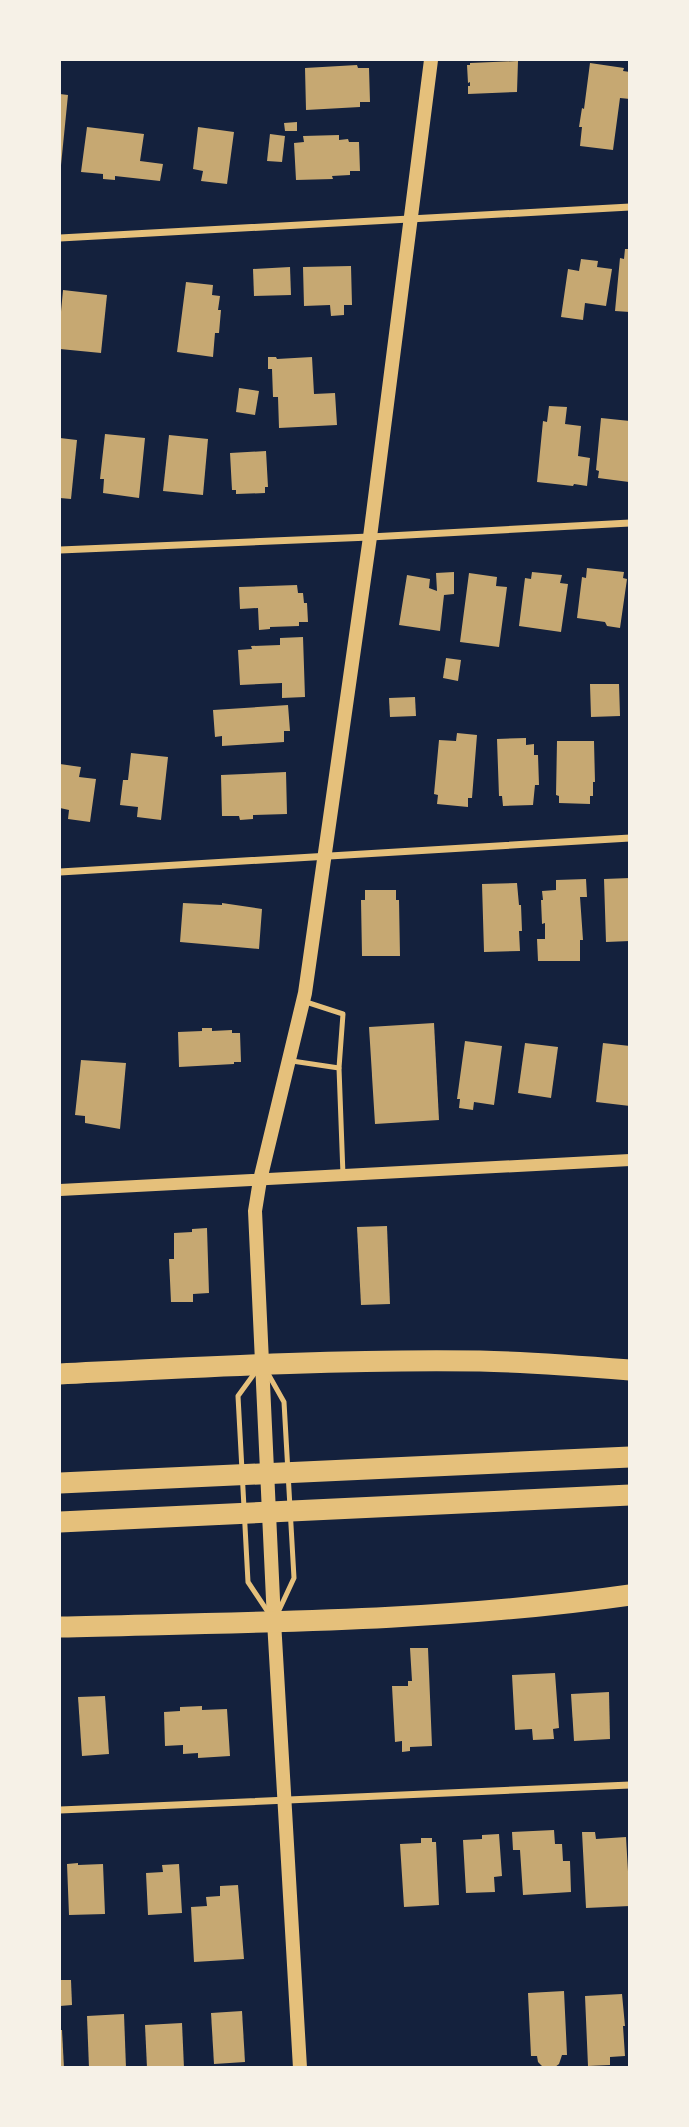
<svg xmlns="http://www.w3.org/2000/svg" width="689" height="2127" viewBox="0 0 689 2127" font-family="Lato,sans-serif">
	<style>
		.building { fill: #c6a872 }
		.lines { fill: none; stroke-linecap: round; stroke-linejoin: round }
		.service { stroke: #e5c07b; stroke-width: 5 }
		.minor { stroke: #e5c07b; stroke-width: 7 }
		.tertiary { stroke: #e5c07b; stroke-width: 12 }
		.secondary { stroke: #e5c07b; stroke-width: 14 }
		.motorway { stroke: #e5c07b; stroke-width: 21 }
	</style>
	<rect width="100%" height="100%" fill="#14213d"/>
	<!-- building -->
	<g class="building">
		<path d="M518,61L517,92L468,94V86H470V82L468,83L467,65H470V63Z"/>
		<path d="M590,63L624,68L623,71L630,72V99L620,98L613,150L580,146L582,127H579L582,108L584,109Z"/>
		<path d="M357,65L358,68H369L370,102H360V107L306,110L305,68Z"/>
		<path d="M60,94L68,95L61,165H60Z"/>
		<path d="M297,122V131H285L284,123Z"/>
		<path d="M87,127L144,134L140,161L163,164L160,181L115,176V180L103,179V174L81,172Z"/>
		<path d="M198,127L234,132L227,184L201,181L203,171L193,169Z"/>
		<path d="M270,134L285,136L282,162L267,161Z"/>
		<path d="M339,135V140L348,139L349,142H359L360,171H350V175L332,176L333,179L296,180L294,143L304,142L303,136Z"/>
		<path d="M625,249H630V312L615,311L620,258L624,259Z"/>
		<path d="M581,259L598,261L597,267L612,269L606,306L585,303L583,320L561,317L568,269L579,271Z"/>
		<path d="M351,266L352,305H344V315L331,316L330,305L304,306L303,267Z"/>
		<path d="M290,267L291,295L254,296L253,269Z"/>
		<path d="M186,282L213,285L212,295L220,296L218,310H221L219,333H215L213,357L177,352Z"/>
		<path d="M63,290L107,295L101,353L60,349V322Z"/>
		<path d="M268,357H276L277,359L312,357L314,394L335,393L337,425L279,428L278,397H273L272,369H268Z"/>
		<path d="M239,388L259,391L255,415L236,412Z"/>
		<path d="M549,406L567,407L565,424L581,426L578,456L590,458L587,486L574,484L573,486L537,482L543,421L547,422Z"/>
		<path d="M601,418L630,421L629,482L598,478L599,471L596,470Z"/>
		<path d="M105,434L145,438L139,498L103,493L104,479H100Z"/>
		<path d="M169,435L208,439L203,495L163,491Z"/>
		<path d="M60,438L77,440L71,499L60,498Z"/>
		<path d="M266,451L268,487H265V493L236,494V490H232L230,453Z"/>
		<path d="M587,568L624,572L623,578L627,579L620,628L607,626L605,622L577,618L582,577L586,578Z"/>
		<path d="M454,572V594L444,595L440,631L399,625L407,575L430,579L429,588L437,591L436,573Z"/>
		<path d="M532,572L562,575L560,583L568,584L561,632L519,626L525,578L531,579Z"/>
		<path d="M469,573L497,577L496,586L507,587L499,647L460,642Z"/>
		<path d="M297,585L298,593H303L304,603H307L308,622H299V626L270,627V629L259,630L258,608L240,609L239,587Z"/>
		<path d="M303,637L305,697L282,698V683L240,685L238,650L252,649L251,646L280,645V638Z"/>
		<path d="M446,658L461,660L458,681L443,678Z"/>
		<path d="M590,684H619L620,716L591,717Z"/>
		<path d="M415,697L416,716L390,717L389,698Z"/>
		<path d="M288,705L290,731H284V742L222,746V736L215,737L213,710Z"/>
		<path d="M457,733L477,735L472,798H468V807L437,804L438,795L434,794L439,740L456,741Z"/>
		<path d="M526,738V745L534,744V755H538L539,785H535L533,805L503,806L502,796H499L497,739Z"/>
		<path d="M557,741H594L595,782H593V796H590V804L559,803V796L556,795Z"/>
		<path d="M131,753L168,757L161,820L137,817L138,807L120,805L123,780H128Z"/>
		<path d="M60,764L81,767L79,777L96,779L90,822L68,819L69,810L60,808Z"/>
		<path d="M286,772L287,814L253,815V819L240,820L239,816H222L221,775Z"/>
		<path d="M630,878V941L606,942L604,879Z"/>
		<path d="M586,879L587,897H580L583,940H580V961H538L537,939H545V923L542,924L541,900H543L542,891L556,890V880Z"/>
		<path d="M517,883L519,905H521L522,931H519L520,951L484,952L482,884Z"/>
		<path d="M365,890H396V900H399L400,956H362L361,900H365Z"/>
		<path d="M183,903L222,905V903L262,909L259,949L180,942Z"/>
		<path d="M434,1023L439,1120L375,1124L369,1027Z"/>
		<path d="M202,1028H212V1031L232,1030V1033H240L241,1062H234V1064L179,1067L178,1032L202,1031Z"/>
		<path d="M465,1041L502,1046L494,1105L474,1102L473,1110L459,1108L460,1099H457Z"/>
		<path d="M525,1043L558,1047L551,1098L518,1093Z"/>
		<path d="M603,1043L630,1046V1106L596,1102Z"/>
		<path d="M81,1060L126,1063L120,1129L85,1123V1116L75,1115Z"/>
		<path d="M387,1226L390,1304L361,1305L357,1227Z"/>
		<path d="M207,1228L209,1293L193,1294V1302H171L169,1259H174V1233L192,1232V1229Z"/>
		<path d="M410,1648H428L432,1746L410,1747V1751L402,1752V1741L395,1742L392,1686H408V1681H412Z"/>
		<path d="M555,1673L559,1728L553,1729L554,1739L533,1740L532,1729L515,1730L512,1675Z"/>
		<path d="M609,1692L610,1739L574,1741L571,1694Z"/>
		<path d="M105,1696L109,1754L82,1756L78,1697Z"/>
		<path d="M202,1706V1710L227,1709L230,1756L198,1758V1753L183,1754V1745L165,1746L164,1712L180,1711V1707Z"/>
		<path d="M554,1830L555,1844H562L563,1861H570L571,1892L523,1895L520,1850H513L512,1832Z"/>
		<path d="M582,1832H595L596,1839L626,1837L630,1906L586,1908Z"/>
		<path d="M499,1834L502,1876L494,1877L495,1892L466,1893L463,1840L482,1839V1835Z"/>
		<path d="M421,1838H432V1842H436L439,1905L404,1907L400,1844L421,1843Z"/>
		<path d="M78,1863V1865L103,1864L105,1914L69,1915L67,1864Z"/>
		<path d="M179,1864L182,1913L148,1915L146,1873L163,1872L162,1865Z"/>
		<path d="M238,1885L244,1959L194,1962L191,1907L207,1906L206,1897L220,1896V1886Z"/>
		<path d="M60,1980H71L72,2005L60,2006Z"/>
		<path d="M564,1991L567,2055H562L559,2064L555,2067L544,2068L538,2062L537,2056H531L528,1993Z"/>
		<path d="M622,1994L625,2026H623L625,2056L610,2057V2065L588,2066L585,1996Z"/>
		<path d="M242,2011L245,2062L214,2064L211,2013Z"/>
		<path d="M124,2014L126,2068H89L87,2016Z"/>
		<path d="M182,2023L184,2068H147L145,2025Z"/>
		<path d="M60,2030H62L64,2068H60Z"/>
	</g>
	<g class="lines">
		<!-- service -->
		<g class="service">
			<path d="M303,1001L343,1014L339,1068"/>
			<path d="M292,1061L339,1068L343,1175"/>
			<path d="M262,1363L284,1402L294,1578L274,1621L248,1582L238,1396Z"/>
		</g>
		<!-- minor -->
		<g class="minor">
			<path d="M60,238L630,207"/>
			<path d="M60,550L370,537L630,523"/>
			<path d="M60,872L630,838"/>
			<path d="M60,1810L630,1785"/>
		</g>
		<!-- tertiary -->
		<path class="tertiary" d="M60,1190L630,1160"/>
		<!-- secondary -->
		<path class="secondary" d="M300,2068L274,1621L255,1211L260,1180L305,993L370,537L431,60"/>
		<!-- motorway -->
		<g class="motorway">
			<path d="M60,1374C200,1367 340,1359 480,1361C530,1362 580,1366 630,1370"/>
			<path d="M60,1483L630,1457"/>
			<path d="M60,1522L630,1495"/>
			<path d="M60,1627C250,1622 441,1622 630,1595"/>
		</g>
	</g>
	<!-- border -->
	<rect width="689" height="2127" fill="none" stroke="#f6f1e7" stroke-width="122"/>
</svg>
